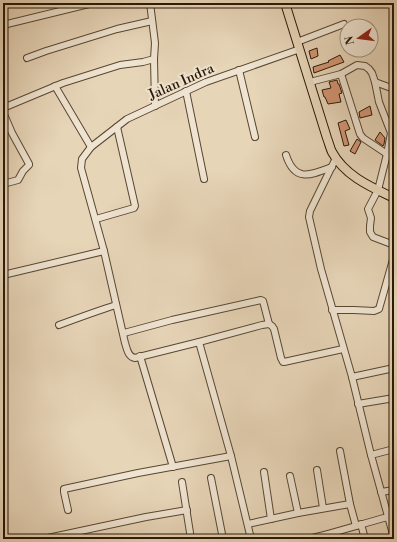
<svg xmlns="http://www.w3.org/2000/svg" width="397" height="542" viewBox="0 0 397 542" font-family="'Libre Bodoni',serif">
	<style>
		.building { fill: #d49574; stroke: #281805 }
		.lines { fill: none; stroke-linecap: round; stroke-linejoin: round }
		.minor-casing { stroke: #584732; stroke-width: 8 }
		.major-casing { stroke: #281805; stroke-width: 10 }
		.minor { stroke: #efe4d1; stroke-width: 6 }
		.major { stroke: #e7d5b8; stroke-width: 8 }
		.labels { text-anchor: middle; stroke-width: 4; stroke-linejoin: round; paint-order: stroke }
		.street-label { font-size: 14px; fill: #281805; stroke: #efe4d1 }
	</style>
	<rect width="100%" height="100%" fill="#e7d5b8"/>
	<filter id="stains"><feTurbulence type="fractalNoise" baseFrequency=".005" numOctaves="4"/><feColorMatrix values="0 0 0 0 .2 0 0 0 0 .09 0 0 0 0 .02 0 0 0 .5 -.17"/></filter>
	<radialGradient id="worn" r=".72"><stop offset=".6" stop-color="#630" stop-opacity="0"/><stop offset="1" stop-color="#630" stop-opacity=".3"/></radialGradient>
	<!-- building -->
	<g class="building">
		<path d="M317,48L318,56L311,59L309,51Z"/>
		<path d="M340,55L344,62L314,73L313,67L329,62L328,61Z"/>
		<path d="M337,80L338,84H339L342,93L339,94L341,102L328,104L325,97H324L322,90L331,88L329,82Z"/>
		<path d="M370,106L372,115L360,118L359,112Z"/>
		<path d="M346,120L350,129L345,131L349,145L344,146L338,123Z"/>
		<path d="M380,132L385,138L384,144L383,146L375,140Z"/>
		<path d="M357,139L361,142L355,154L350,151Z"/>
	</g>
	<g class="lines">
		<defs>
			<g id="minor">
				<path d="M150,3L155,43L154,59L155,106"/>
				<path d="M3,25L93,3"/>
				<path d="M297,42L344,24"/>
				<path d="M300,49L206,82L127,119L91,147L82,159L81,168L104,251L125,343C127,349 128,357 135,358L199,342L262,325L269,324L272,326L274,329L281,358L283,362H284L343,349"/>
				<path d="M27,58L46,51L117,29L152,21"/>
				<path d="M239,70L255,137"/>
				<path d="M341,74L360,134L363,138L387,154"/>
				<path d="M310,82L341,74L357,65L365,66L369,69L372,73L375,82L379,102L391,133L387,154L378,190L368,209L371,218L370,226V232L373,237L394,245"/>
				<path d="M375,82L394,89"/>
				<path d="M55,86L91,147"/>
				<path d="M186,91L204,179"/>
				<path d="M3,108L63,83L120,65L143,62L154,59"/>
				<path d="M3,112L12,133L29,164V165L23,171L18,180L3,184"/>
				<path d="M286,155C295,183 311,175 332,167"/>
				<path d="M336,158L310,211L309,217L321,269L352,377L371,455L394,538"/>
				<path d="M96,219L134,208L135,206L117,127"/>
				<path d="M3,275L104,251"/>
				<path d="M332,310H354L374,311L379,309L394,256"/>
				<path d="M59,325C78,318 97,311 116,305"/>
				<path d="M124,333L172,320L261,300L263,301L269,324"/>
				<path d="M199,342L231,456L251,539"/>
				<path d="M140,356L173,467"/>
				<path d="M352,377L394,368"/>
				<path d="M358,404L394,398"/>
				<path d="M340,451L350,504L356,526"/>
				<path d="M371,455L394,449"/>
				<path d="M317,470L323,508"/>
				<path d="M264,472L271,519"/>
				<path d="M290,476L298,513"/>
				<path d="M211,478L223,539"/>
				<path d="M182,482L191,539"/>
				<path d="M381,492L394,490"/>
				<path d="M68,510L64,492V489L138,473L231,456"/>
				<path d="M248,524L298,513L350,504"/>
				<path d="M361,524L365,539"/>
				<path d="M43,539L146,517L187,510"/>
				<path d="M307,539C334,533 361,524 388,517"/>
			</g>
			<path id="major" d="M285,3L327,138C329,143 330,148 332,152C345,176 371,187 394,198"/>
		</defs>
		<!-- minor casing -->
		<use href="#minor" class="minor-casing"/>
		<!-- major casing -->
		<use href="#major" class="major-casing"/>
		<!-- minor -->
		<use href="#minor" class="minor"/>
		<!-- major -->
		<use href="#major" class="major"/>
	</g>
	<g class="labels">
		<!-- street labels -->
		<g class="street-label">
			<text transform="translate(181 81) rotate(-24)" y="5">Jalan Indra</text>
		</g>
	</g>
	<!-- margin -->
	<rect width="397" height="542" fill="none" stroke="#e7d5b8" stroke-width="16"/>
	<rect x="4" y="4" width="389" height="534" fill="none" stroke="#281805" stroke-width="2"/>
	<rect x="8" y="8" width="381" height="526" fill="none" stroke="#281805"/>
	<!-- north arrow -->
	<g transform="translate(359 38) rotate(256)"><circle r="19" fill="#efe4d1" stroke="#9f927f"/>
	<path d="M0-3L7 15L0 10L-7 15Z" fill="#8f2418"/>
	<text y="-6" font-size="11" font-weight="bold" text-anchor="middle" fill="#281805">N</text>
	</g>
	<rect width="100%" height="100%" filter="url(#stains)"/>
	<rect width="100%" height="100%" fill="url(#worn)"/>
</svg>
